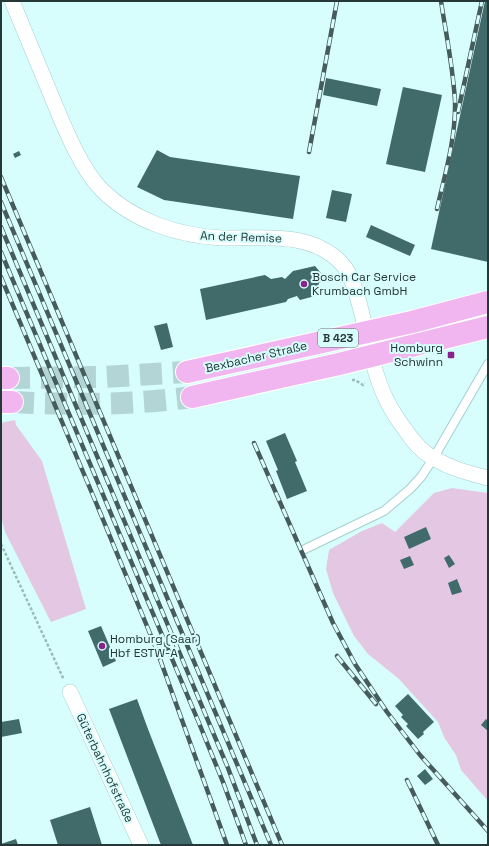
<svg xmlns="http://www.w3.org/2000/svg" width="489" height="846" viewBox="0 0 489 846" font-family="'Space Grotesk',sans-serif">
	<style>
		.green { fill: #e4c7e3 }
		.building { fill: #406b6a }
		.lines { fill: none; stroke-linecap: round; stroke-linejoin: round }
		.primary-tunnel { stroke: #b4d5d5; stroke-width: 22; stroke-dasharray: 22 11; stroke-linecap: butt }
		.service-casing { stroke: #a2d0cf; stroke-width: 10 }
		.minor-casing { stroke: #a2d0cf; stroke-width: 16 }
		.primary-casing { stroke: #fff; stroke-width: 24 }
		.path { stroke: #9cbbbb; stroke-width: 2.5; stroke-dasharray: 3 2; stroke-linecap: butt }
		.service { stroke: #fff; stroke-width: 8 }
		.minor { stroke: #fff; stroke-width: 15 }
		.primary { stroke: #f1b6f0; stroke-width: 22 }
		.rail-casing { stroke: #465b5b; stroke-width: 4.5 }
		.rail { stroke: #d8fdfd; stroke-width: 3; stroke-dasharray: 9; stroke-linecap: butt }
		.poi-dot { fill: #89238b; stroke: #d8fdfd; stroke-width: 1.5 }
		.labels { text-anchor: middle; stroke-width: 4; stroke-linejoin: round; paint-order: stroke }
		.shield { fill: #d8fdfd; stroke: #5b7272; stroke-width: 1 }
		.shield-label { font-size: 11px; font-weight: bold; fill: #253737 }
		.street-label { font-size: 12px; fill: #253737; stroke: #d8fdfd }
		.poi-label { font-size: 12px; fill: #253737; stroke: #d8fdfd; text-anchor: start }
	</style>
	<rect width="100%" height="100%" fill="#d8fdfd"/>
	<!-- green -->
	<g class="green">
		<path d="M15,420L16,425L42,461L86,609L51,622L5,532L1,516V423Z"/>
		<path d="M452,488L488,493V801L461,770L456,755L444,737L438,722L399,679L368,654L354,636L333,593L326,569L329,550L362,531L382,523L395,532L434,493Z"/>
	</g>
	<!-- building -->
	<g class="building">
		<path d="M485,1H488V262L431,249Z"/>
		<path d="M326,78L381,89L377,106L323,95Z"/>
		<path d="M403,87L442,95L425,172L386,164Z"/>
		<path d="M157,150L170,157L300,176L293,219L164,200L137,187Z"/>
		<path d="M19,151L21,155L15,158L13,154Z"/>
		<path d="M332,190L352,194L346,222L326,218Z"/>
		<path d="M371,225L415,245L410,256L366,237Z"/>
		<path d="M315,266L326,279L319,283L315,296L300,300L297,296L288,299L286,302L206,320L200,289L265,275L271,279L282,277L285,279L293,271Z"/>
		<path d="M167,323L173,347L161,350L154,326Z"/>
		<path d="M285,433L297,461L295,462L307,491L287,499L276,471L278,470L266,441Z"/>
		<path d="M426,527L431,539L409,549L404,537Z"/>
		<path d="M449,555L455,564L449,568L444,558Z"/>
		<path d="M410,556L414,565L404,569L400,560Z"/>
		<path d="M457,579L462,592L452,595L448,583Z"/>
		<path d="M101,626L116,661L103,667L88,631Z"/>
		<path d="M408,694L434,722L423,732L424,734L418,739L406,726L408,724L401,717L403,715L395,706Z"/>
		<path d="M137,699L148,729L193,845H161L109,709Z"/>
		<path d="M19,719L22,733L1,737V722Z"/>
		<path d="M486,719L488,721V731L481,725Z"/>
		<path d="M425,769L433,779L425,785L417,776Z"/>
		<path d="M90,807L102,845H58L50,820Z"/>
		<path d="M16,839L18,845H1V844Z"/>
	</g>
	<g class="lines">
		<!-- primary-tunnel -->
		<g class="primary-tunnel">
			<path d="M8,378L102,377L187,372"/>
			<path d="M12,402C72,405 132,405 192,397"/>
		</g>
		<defs>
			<path id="service" d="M305,549L384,511L410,489L421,477L433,459L488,364"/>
			<g id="minor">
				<path d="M12,1C25,32 38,64 51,95C63,124 80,168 102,190C133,221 179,236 222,238C263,239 311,230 342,264C354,276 361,310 365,327C370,351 375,376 386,399C391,409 397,419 404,428C412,440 421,452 435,459C452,469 469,473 488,478"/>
				<path d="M70,692L141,845"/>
			</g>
			<g id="primary">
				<path d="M187,372L412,322L488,302"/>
				<path d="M1,378H8"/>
				<path d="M192,397L339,364L488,327"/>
				<path d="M1,402H12"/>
			</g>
		</defs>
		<!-- service casing -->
		<use href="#service" class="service-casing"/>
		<!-- minor casing -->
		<use href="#minor" class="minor-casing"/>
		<!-- primary casing -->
		<use href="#primary" class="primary-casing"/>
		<!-- path -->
		<g class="path">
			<path d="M352,380H355L363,385L365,383"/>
			<path d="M1,544L64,680"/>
		</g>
		<!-- service -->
		<use href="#service" class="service"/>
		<!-- minor -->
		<use href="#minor" class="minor"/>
		<!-- primary -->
		<use href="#primary" class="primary"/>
		<defs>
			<g id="rail">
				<path d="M458,112L482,1"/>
				<path d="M309,152L337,1"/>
				<path d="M1,177L282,845"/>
				<path d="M1,202L271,845"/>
				<path d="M437,209C445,174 456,138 455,101C453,67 446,34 441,1"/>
				<path d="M1,227L188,673L228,768L257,845"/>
				<path d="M1,252L199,723L223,782L246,845"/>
				<path d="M1,277L97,505L156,648L227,845"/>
				<path d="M254,443L333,623L355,664L387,712L420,755L488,831"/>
				<path d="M337,656L376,704"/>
				<path d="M407,780L438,845"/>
			</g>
		</defs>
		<!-- rail casing -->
		<use href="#rail" class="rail-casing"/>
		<!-- rail -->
		<use href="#rail" class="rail"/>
	</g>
	<!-- markers -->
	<g class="poi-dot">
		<circle cx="304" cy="284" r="4"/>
		<rect x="447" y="351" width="8" height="8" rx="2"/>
		<circle cx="102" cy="646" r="4"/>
	</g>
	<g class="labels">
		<!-- shield labels -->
		<rect class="shield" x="318" y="329" width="40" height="18" rx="3"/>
		<g class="shield-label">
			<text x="338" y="342">B 423</text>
		</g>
		<!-- street labels -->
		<g class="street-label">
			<text transform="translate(241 237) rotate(2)" y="4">An der Remise</text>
			<text transform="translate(256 357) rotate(-13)" y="4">Bexbacher Straße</text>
			<text transform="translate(105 768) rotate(65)" y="4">Güterbahnhofstraße</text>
		</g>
		<!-- poi labels -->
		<g class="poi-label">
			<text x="312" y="281">Bosch Car Service<tspan x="312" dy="14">Krumbach GmbH</tspan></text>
			<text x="443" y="352" text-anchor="end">Homburg<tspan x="443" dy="14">Schwinn</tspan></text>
			<text x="110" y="643">Homburg (Saar)<tspan x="110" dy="14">Hbf ESTW-A</tspan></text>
		</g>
	</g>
	<!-- border -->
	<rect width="489" height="846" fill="none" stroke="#253737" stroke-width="4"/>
</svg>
